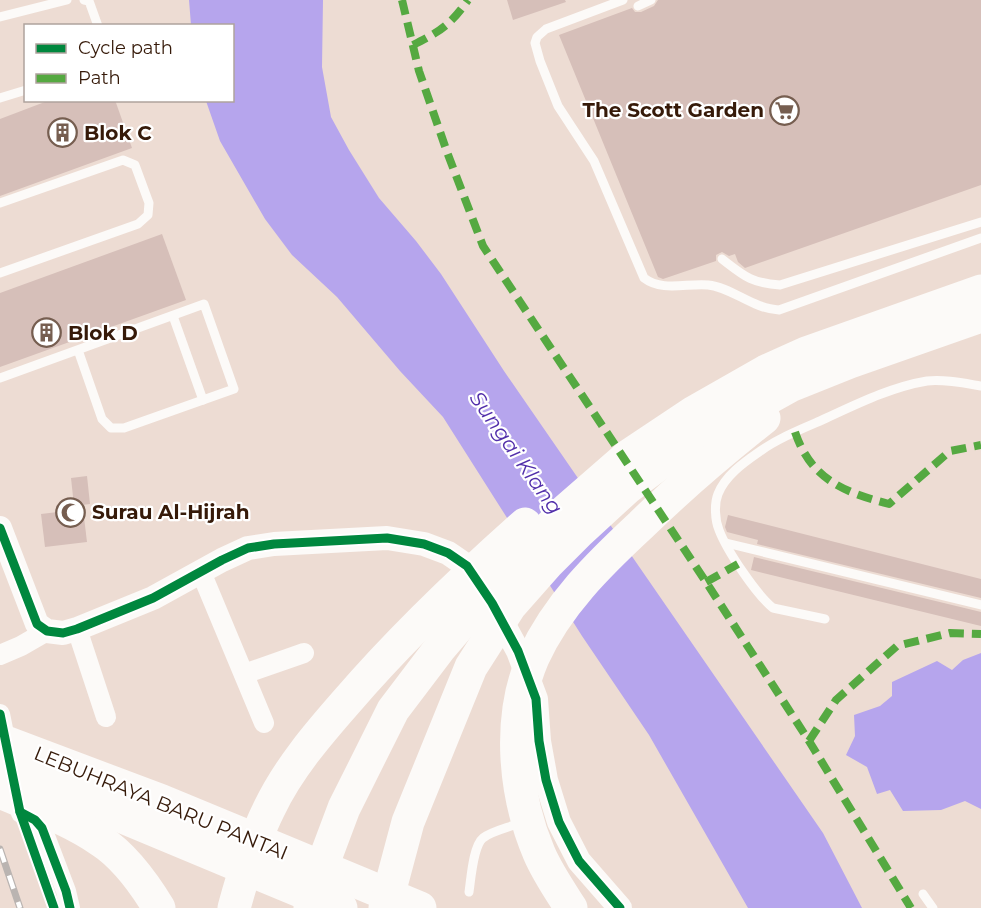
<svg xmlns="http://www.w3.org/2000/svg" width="981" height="908" viewBox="0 0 981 908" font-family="Montserrat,sans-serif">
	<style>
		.water { fill: #b6a5ed }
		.building { fill: #d6bfb9 }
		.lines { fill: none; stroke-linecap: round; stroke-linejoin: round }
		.service { stroke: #fcfaf8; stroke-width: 9 }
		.minor { stroke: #fcfaf8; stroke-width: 20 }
		.tertiary { stroke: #fcfaf8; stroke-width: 24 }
		.motorway { stroke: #fcfaf8; stroke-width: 33 }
		.rail-casing { stroke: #bab4b1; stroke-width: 7 }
		.rail { stroke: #fff; stroke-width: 4.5; stroke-dasharray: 14; stroke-linecap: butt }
		.quiet { stroke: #55a941; stroke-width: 8; stroke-dasharray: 15 8; stroke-linecap: butt }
		.cycleway-casing { stroke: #fff; stroke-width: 13 }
		.cycleway { stroke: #00873e; stroke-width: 9 }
		.labels { text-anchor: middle; stroke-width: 4.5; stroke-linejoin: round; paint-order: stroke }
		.poi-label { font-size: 20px; font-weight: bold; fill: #361a09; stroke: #fff; text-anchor: start }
		.street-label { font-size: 20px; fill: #361a09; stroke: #fff }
		.water-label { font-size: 21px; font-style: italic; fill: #522faa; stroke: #fff }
	</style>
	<rect width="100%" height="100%" fill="#eddcd3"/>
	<!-- water -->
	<g class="water">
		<path d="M189,0H323L322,67L331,117L349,150L379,198L416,241L441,274L504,371L823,833L862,908H748L649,735L582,636L443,417L400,371L337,297L292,255L265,219L220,141L206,101L232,100V26L191,25Z"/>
		<path d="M981,653V809L965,801L941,810L903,811L890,790L877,794L867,767L846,755L855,736L854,715L880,706L892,696V682L937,661L952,670L963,660Z"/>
	</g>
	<!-- building -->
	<g class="building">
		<path d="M507,0H565L566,2L513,20Z"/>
		<path d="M658,0H981V185L745,268L738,262L735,254L729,256L722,252L716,255V261L663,279L658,277L559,35L632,8L635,12H641L654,6Z"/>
		<path d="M50,100H115L132,148L0,196V119Z"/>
		<path d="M162,234L186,300L0,367V293Z"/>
		<path d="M87,476L90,504L74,506L71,478Z"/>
		<path d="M83,509L87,542L45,547L41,514Z"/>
		<path d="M728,515L981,579V598L757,544L758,540L727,532L725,527Z"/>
		<path d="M754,557L981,612V626L751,570Z"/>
	</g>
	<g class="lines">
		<!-- service -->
		<g class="service">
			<path d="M84,0L89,1L98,26"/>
			<path d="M623,0L546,29L537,37L535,43L540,61L558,106L594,161L644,278C662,292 687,283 708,285C731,287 753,309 779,310L981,238"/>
			<path d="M638,6L651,0"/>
			<path d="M0,17L67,0"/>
			<path d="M0,98L26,90"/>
			<path d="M0,203L123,160L135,165L149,203L148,215L138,224L0,273"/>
			<path d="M722,259C744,276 751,283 780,285L981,222"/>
			<path d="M173,316L203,400"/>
			<path d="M0,378L204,304L234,389L124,428H111L102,419L78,350"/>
			<path d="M726,543L981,605"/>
			<path d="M825,619L773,608C756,594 727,551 719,530C715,520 714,504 718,494C725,476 743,463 759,452C777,439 799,430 820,421C853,406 890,387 927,381C944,379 963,383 981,386"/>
			<path d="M469,892C471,879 473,846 483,838C491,831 511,827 522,822"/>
			<path d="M923,894L933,908"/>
		</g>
		<!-- minor -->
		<g class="minor">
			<path d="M201,572L264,723"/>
			<path d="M77,629L106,717"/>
			<path d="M0,655L21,646L47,631"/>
			<path d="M244,674L304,653"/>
			<path d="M0,714L7,749"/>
			<path d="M21,813L35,820L42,828L66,891L70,908"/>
		</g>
		<!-- tertiary -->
		<path class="tertiary" d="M0,528L37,624L47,631L63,633L77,629L153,598L222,560L248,548L274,544L387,538L424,544L448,553L467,566L492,603L518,651L536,699L539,741L546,780L559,822L579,861L620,908"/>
		<!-- motorway -->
		<g class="motorway">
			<path d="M0,740L162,801L420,908"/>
			<path d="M0,766L341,908"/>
			<path d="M0,792C34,807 71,820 101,841C124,856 145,885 159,908"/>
			<path d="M234,908C243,875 254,839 269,809C288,769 318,734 347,701C402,637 462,580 525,524"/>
			<path d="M310,908L317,880L344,808L393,710L440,648L494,585L566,510L628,456L694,412L766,371L806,353L981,291"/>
			<path d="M385,908L408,822L471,667L510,606L548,563L579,532L627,488L667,458L716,427L790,386L850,362L981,316"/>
			<path d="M571,908C560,891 547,872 539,853C514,794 507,718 533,658C557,605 599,564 641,525C680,487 721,452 764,418"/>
		</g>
		<defs>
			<path id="rail" d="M0,849L20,908"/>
		</defs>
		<!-- rail casing -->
		<use href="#rail" class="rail-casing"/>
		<!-- rail -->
		<use href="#rail" class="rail"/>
		<!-- quiet -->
		<g class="quiet">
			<path d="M402,0L419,71L447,152L483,246L706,582L809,741L911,908"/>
			<path d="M413,45C441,31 450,25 468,0"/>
			<path d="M795,432C811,479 843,492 889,504L950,451L981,445"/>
			<path d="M706,582L738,564"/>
			<path d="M809,741L836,700L897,646L950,633L981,634"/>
		</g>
		<defs>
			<g id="cycleway">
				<path d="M0,528L37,624L47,631L63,633L77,629L153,598L222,560L248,548L274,544L387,538L424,544L448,553L467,566L492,603L518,651L536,699L539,741L546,780L559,822L579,861L620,908"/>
				<path d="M0,714L20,812L54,908"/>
				<path d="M20,812L35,820L42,828L66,891L70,908"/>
			</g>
		</defs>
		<!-- cycleway casing -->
		<use href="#cycleway" class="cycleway-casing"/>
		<!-- cycleway -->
		<use href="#cycleway" class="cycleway"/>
	</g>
	<!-- icons -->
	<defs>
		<symbol id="supermarket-ring" viewBox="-11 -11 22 22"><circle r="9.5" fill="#fff" stroke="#765e50" stroke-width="1.5"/><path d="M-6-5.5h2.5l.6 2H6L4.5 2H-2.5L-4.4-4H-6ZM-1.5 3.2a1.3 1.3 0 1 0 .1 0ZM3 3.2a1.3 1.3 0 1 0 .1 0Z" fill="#765e50"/></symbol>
		<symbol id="building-ring" viewBox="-11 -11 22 22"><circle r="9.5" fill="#fff" stroke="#765e50" stroke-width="1.5"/><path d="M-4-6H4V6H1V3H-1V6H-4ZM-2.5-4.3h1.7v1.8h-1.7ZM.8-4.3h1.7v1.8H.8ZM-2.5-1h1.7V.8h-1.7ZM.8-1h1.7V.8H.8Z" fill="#765e50"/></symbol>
		<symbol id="mosque-ring" viewBox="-11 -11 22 22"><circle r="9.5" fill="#fff" stroke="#765e50" stroke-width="1.5"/><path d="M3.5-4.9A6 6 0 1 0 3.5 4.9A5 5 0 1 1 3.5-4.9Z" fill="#765e50"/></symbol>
	</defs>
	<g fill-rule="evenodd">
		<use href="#supermarket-ring" x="768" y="94" width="33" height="33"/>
		<use href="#building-ring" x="46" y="116" width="33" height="33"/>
		<use href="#building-ring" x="30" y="316" width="33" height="33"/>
		<use href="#mosque-ring" x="54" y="496" width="33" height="33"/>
	</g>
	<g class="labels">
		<!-- poi labels -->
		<g class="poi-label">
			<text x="764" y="117" text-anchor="end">The Scott Garden</text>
			<text x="84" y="140">Blok C</text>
			<text x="68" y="340">Blok D</text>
			<text x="92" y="519">Surau Al-Hijrah</text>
		</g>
		<!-- street labels -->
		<g class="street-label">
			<text transform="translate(161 803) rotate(22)" y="7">LEBUHRAYA BARU PANTAI</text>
		</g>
		<!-- water labels -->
		<g class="water-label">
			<text transform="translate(516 453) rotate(55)" y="7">Sungai Klang</text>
		</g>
	</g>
	<!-- legend -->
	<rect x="24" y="24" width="210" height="78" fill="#ffffff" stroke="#afa39d" stroke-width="1.5"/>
	<rect x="36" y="44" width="30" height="9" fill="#00873e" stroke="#afa39d" stroke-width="1.5"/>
	<text x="78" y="54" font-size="18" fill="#361a09">Cycle path</text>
	<rect x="36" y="74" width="30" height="9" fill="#55a941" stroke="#afa39d" stroke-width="1.5"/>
	<text x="78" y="84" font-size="18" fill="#361a09">Path</text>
</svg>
